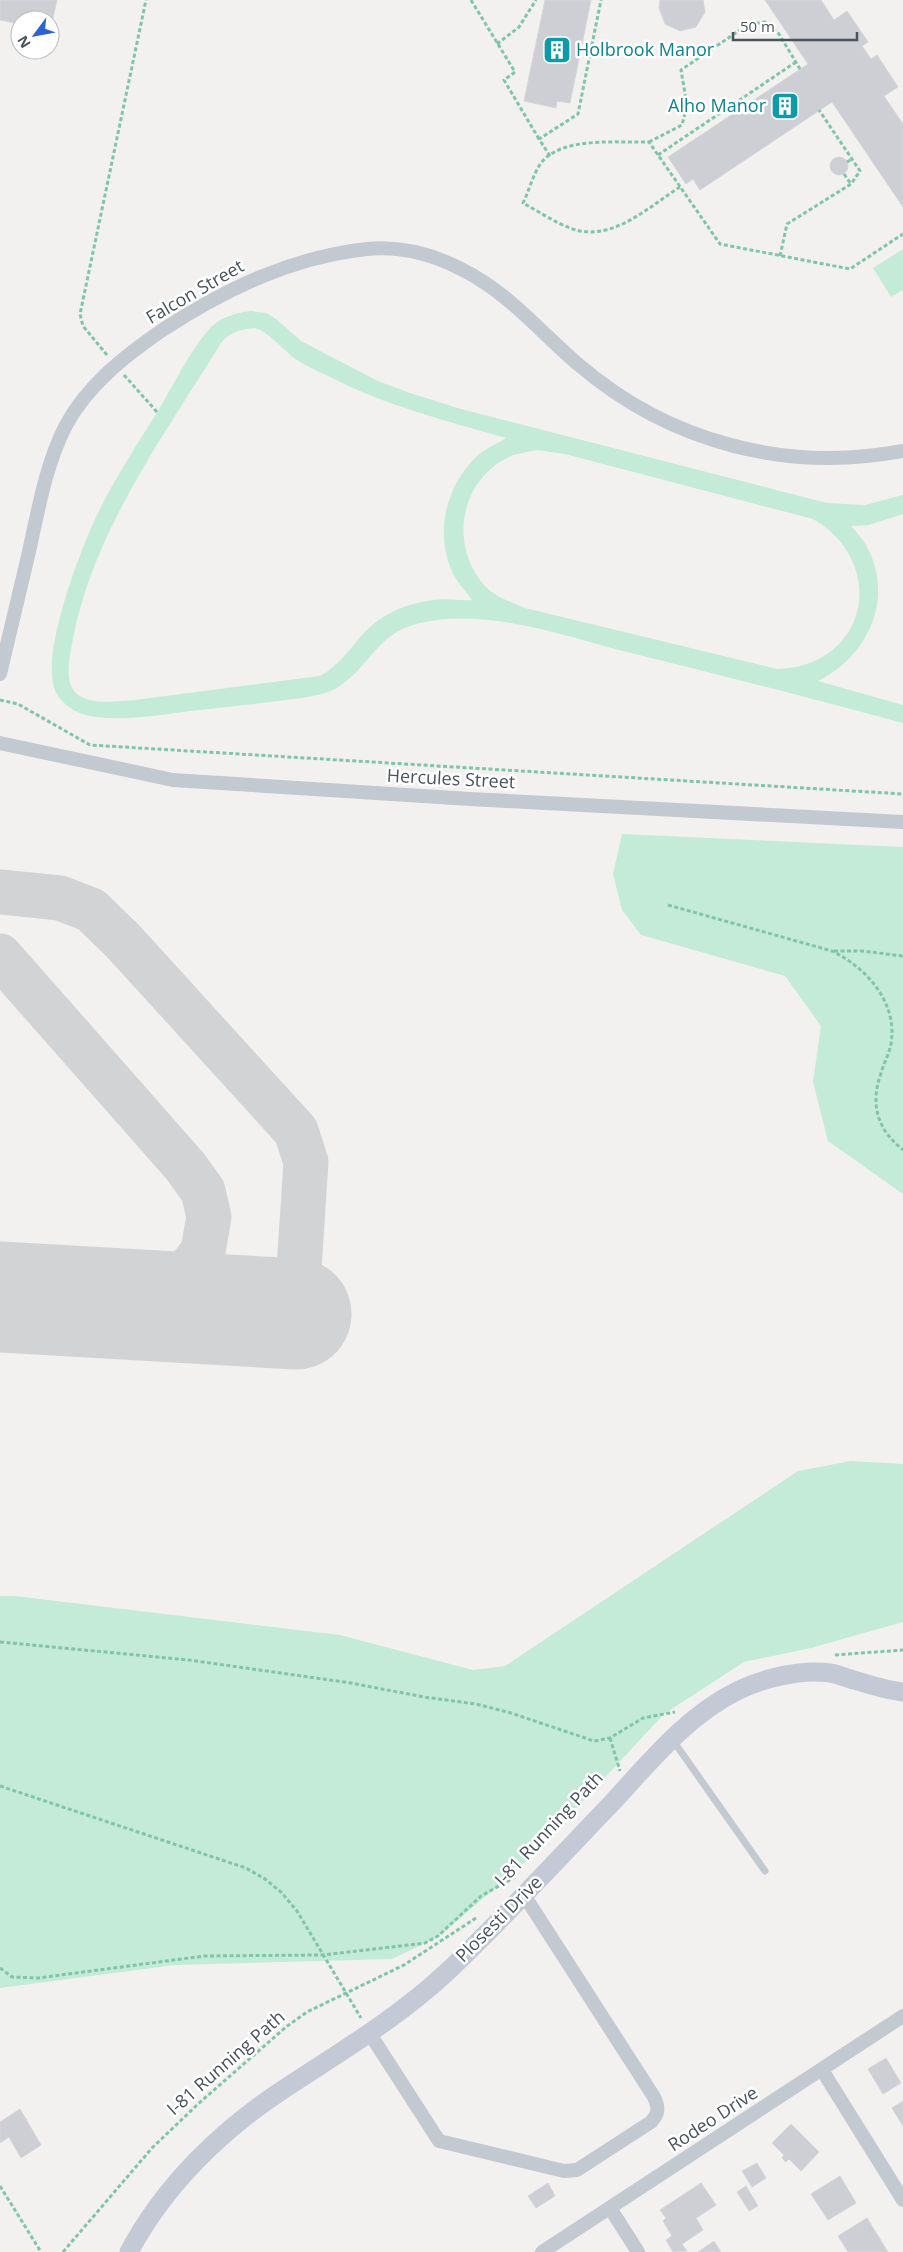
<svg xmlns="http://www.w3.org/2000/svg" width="903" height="2252" viewBox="0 0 903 2252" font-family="'Open Sans',sans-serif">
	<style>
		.green { fill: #c4ebd7; fill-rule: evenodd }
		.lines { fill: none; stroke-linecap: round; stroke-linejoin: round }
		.taxiway { stroke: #d2d3d5; stroke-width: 45 }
		.runway { stroke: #d2d3d5; stroke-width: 111 }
		.building { fill: #cecfd4; stroke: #d5d6db }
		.path { stroke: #80c5aa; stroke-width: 3; stroke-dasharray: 4 2.5; stroke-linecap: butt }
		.lane { stroke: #c3c9d0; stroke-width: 7 }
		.street { stroke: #c3c9d0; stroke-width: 14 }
		.secondary { stroke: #c3cad5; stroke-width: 19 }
		.labels { text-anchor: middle; stroke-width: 5; stroke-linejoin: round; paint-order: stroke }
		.culture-label { font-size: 18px; fill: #0d838f; stroke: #fff; text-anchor: start }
		.street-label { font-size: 18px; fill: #4a525c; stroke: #fff }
	</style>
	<rect width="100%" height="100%" fill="#f2f1f0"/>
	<!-- green -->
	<g class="green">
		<path d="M903,249V290L891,297L873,268Z"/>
		<path d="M251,311L266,313L276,319L301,341L378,381L410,393L461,409L827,503L865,505L903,495V514L869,525L851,526C857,533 863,539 867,547C895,599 867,657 818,681L903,705V723C813,699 722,675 631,653C565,637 488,607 420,623C375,633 370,669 335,689C325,694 313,696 302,698C265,703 227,707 190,711C159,715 127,721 96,717C81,715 67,709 58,696C35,664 83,542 100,509C117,475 138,443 158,411C174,384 189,352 210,328C221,317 236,313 251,311ZM255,328C269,332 282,349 294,358C306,366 319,372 332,378C387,406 447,421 506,438C497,444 486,448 477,456C444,487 433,539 456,579C461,586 467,593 472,600C460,601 447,598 434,600C407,603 381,614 363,634C349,650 338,666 320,676L135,700C117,701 90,706 76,693C65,682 69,663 71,649C90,535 162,439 221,343C229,332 242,329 255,328ZM537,450L565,454L813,519C889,563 868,667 777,669L525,608C511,602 495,597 485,586C448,545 460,479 511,456C519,453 528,452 537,450Z"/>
		<path d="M622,834L903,847V1194L828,1141L813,1082L821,1026L785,976L641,935L622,910L613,874Z"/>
		<path d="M851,1461L903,1464V1622L811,1648L744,1662L664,1714L529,1859L438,1937L392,1959L175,1965L0,1988V1596H15L340,1635L473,1670L505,1666L798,1471Z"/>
	</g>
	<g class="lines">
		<!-- taxiway -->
		<g class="taxiway">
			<path d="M0,892L60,898L91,910L123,941L296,1131L306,1162L296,1314"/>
			<path d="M0,956L185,1166L203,1191L209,1217L203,1251L185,1275L163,1294L129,1303"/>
		</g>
		<!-- runway -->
		<path class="runway" d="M0,1297L296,1314"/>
	</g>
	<!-- building -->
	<g class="building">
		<path d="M0,0H57L50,31V20H20V24L0,20Z"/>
		<path d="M545,0H591L570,103L557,101L556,108L524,101Z"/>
		<path d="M660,0H703L705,12L696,27L680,31L665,24L659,8Z"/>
		<path d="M765,0H821L834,20L847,11L868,42L862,46L871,59L877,55L898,87L884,96L903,124V207L832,102L700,190L693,179L686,184L668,157L808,64Z"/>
		<circle cx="839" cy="166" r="9"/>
		<path d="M886,2058L901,2083L883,2094L868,2069Z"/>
		<path d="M903,2101V2126L892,2108Z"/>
		<path d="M20,2109L41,2145L21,2158L9,2137L0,2143V2122Z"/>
		<path d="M791,2124L819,2152L801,2171L789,2159L786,2162L782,2158L784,2155L772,2143Z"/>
		<path d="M757,2163L766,2178L752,2187L742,2171Z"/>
		<path d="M840,2176L856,2203L828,2220L811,2194Z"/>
		<path d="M548,2183L555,2196L536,2208L528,2196Z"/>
		<path d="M701,2183L716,2205L696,2218L703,2230L682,2244L687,2251L673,2252L666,2240L672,2236L663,2221L666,2218L660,2210Z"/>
		<path d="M746,2186L758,2206L749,2211L737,2192Z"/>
		<path d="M867,2218L888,2252H848L838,2236Z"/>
		<path d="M714,2241L721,2252H698Z"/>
	</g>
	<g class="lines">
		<!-- path -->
		<g class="path">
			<path d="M471,0L515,72L504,80L539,139"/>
			<path d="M497,44L519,27L536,0"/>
			<path d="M649,142L682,125L687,105L681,70L749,24L765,22L779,34L800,69"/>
			<path d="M658,155L796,62"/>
			<path d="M550,156L539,139L578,114L601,0"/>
			<path d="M847,162L852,159"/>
			<path d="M844,174L851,184"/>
			<path d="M680,187C648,207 611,244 570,228C554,222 538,211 523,203C529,191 533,174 541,163C562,136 618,143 649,142L658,155L720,244L850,269L903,234"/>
			<path d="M780,256L787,224L851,184L860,171L819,110"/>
			<path d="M107,355L83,326L80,314L146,0"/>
			<path d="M124,375L157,412"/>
			<path d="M0,700L18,704L90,745L903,794"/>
			<path d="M668,905L832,951C867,968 898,1003 891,1044C889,1054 884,1063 881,1073C870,1105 877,1129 903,1150"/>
			<path d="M834,951H862L903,956"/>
			<path d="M0,1642L189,1660L351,1683L424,1697L476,1704L511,1713L594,1741L610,1738L643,1718L675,1712"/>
			<path d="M835,1655L903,1650"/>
			<path d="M610,1738L620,1771"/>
			<path d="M0,1786L246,1868L265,1879L281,1892L297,1911L361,2018"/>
			<path d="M0,1968L12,1977L38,1978L204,1956L322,1955L425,1943L438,1936L481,1896L515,1877"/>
			<path d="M0,2186L41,2252"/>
			<path d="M63,2252L152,2148L198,2104L286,2027L307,2012L404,1965L476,1918"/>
		</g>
		<!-- lane -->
		<path class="lane" d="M672,1739L765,1871"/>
		<!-- street -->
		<g class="street">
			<path d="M0,674C9,635 19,595 28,556C38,512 45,467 65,427C87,385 126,355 164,329C226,289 292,257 367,249C399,246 432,254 461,269C508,292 539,331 579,365C669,442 786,473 903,451"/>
			<path d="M0,743L173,780L470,799L903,822"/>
			<path d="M370,2034L439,2141L564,2171L577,2170L651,2122C659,2113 659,2108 654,2097L524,1895"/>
			<path d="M822,2070L903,2200"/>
			<path d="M610,2208L638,2252"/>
			<path d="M542,2252L903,2016"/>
		</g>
		<!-- secondary -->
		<path class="secondary" d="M129,2252C164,2186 221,2130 284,2089C340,2052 398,2018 448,1971C504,1918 556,1861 610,1805C649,1763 685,1717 737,1691C763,1678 801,1669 830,1673C838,1674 846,1678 854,1680C870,1685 886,1690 903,1692"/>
	</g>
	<!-- icons -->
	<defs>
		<symbol id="building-square" viewBox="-11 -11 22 22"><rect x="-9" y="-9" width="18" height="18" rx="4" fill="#0f9aa8" stroke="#fff"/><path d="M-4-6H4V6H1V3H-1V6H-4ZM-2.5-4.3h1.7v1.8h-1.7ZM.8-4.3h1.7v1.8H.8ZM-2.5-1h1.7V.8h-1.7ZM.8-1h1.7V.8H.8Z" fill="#fff"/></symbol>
	</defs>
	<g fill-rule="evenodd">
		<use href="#building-square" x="541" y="34" width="32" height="32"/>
		<use href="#building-square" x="769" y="90" width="32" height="32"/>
	</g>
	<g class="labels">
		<!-- culture labels -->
		<g class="culture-label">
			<text x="576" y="56">Holbrook Manor</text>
			<text x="766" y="112" text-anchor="end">Alho Manor</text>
		</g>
		<!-- street labels -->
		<g class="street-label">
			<text transform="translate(195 292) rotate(-30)" y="6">Falcon Street</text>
			<text transform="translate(451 779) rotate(3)" y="6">Hercules Street</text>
			<text transform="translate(549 1829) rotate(-47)" y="6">I-81 Running Path</text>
			<text transform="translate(499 1919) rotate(-45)" y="6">Plosesti Drive</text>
			<text transform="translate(226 2063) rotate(-41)" y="6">I-81 Running Path</text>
			<text transform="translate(713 2119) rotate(-33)" y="6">Rodeo Drive</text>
		</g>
	</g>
	<!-- north arrow -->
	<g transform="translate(35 35) rotate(238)"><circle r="24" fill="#ffffff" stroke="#b7babe"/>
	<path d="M0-4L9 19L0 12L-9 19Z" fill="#2e64cf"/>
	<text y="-8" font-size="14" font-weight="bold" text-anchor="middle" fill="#4a525c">N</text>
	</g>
	<!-- scale -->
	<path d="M733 32v8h124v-8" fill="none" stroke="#4a525c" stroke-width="2.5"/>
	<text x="740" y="32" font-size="15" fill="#4a525c" stroke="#ffffff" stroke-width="4" paint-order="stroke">50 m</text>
</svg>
